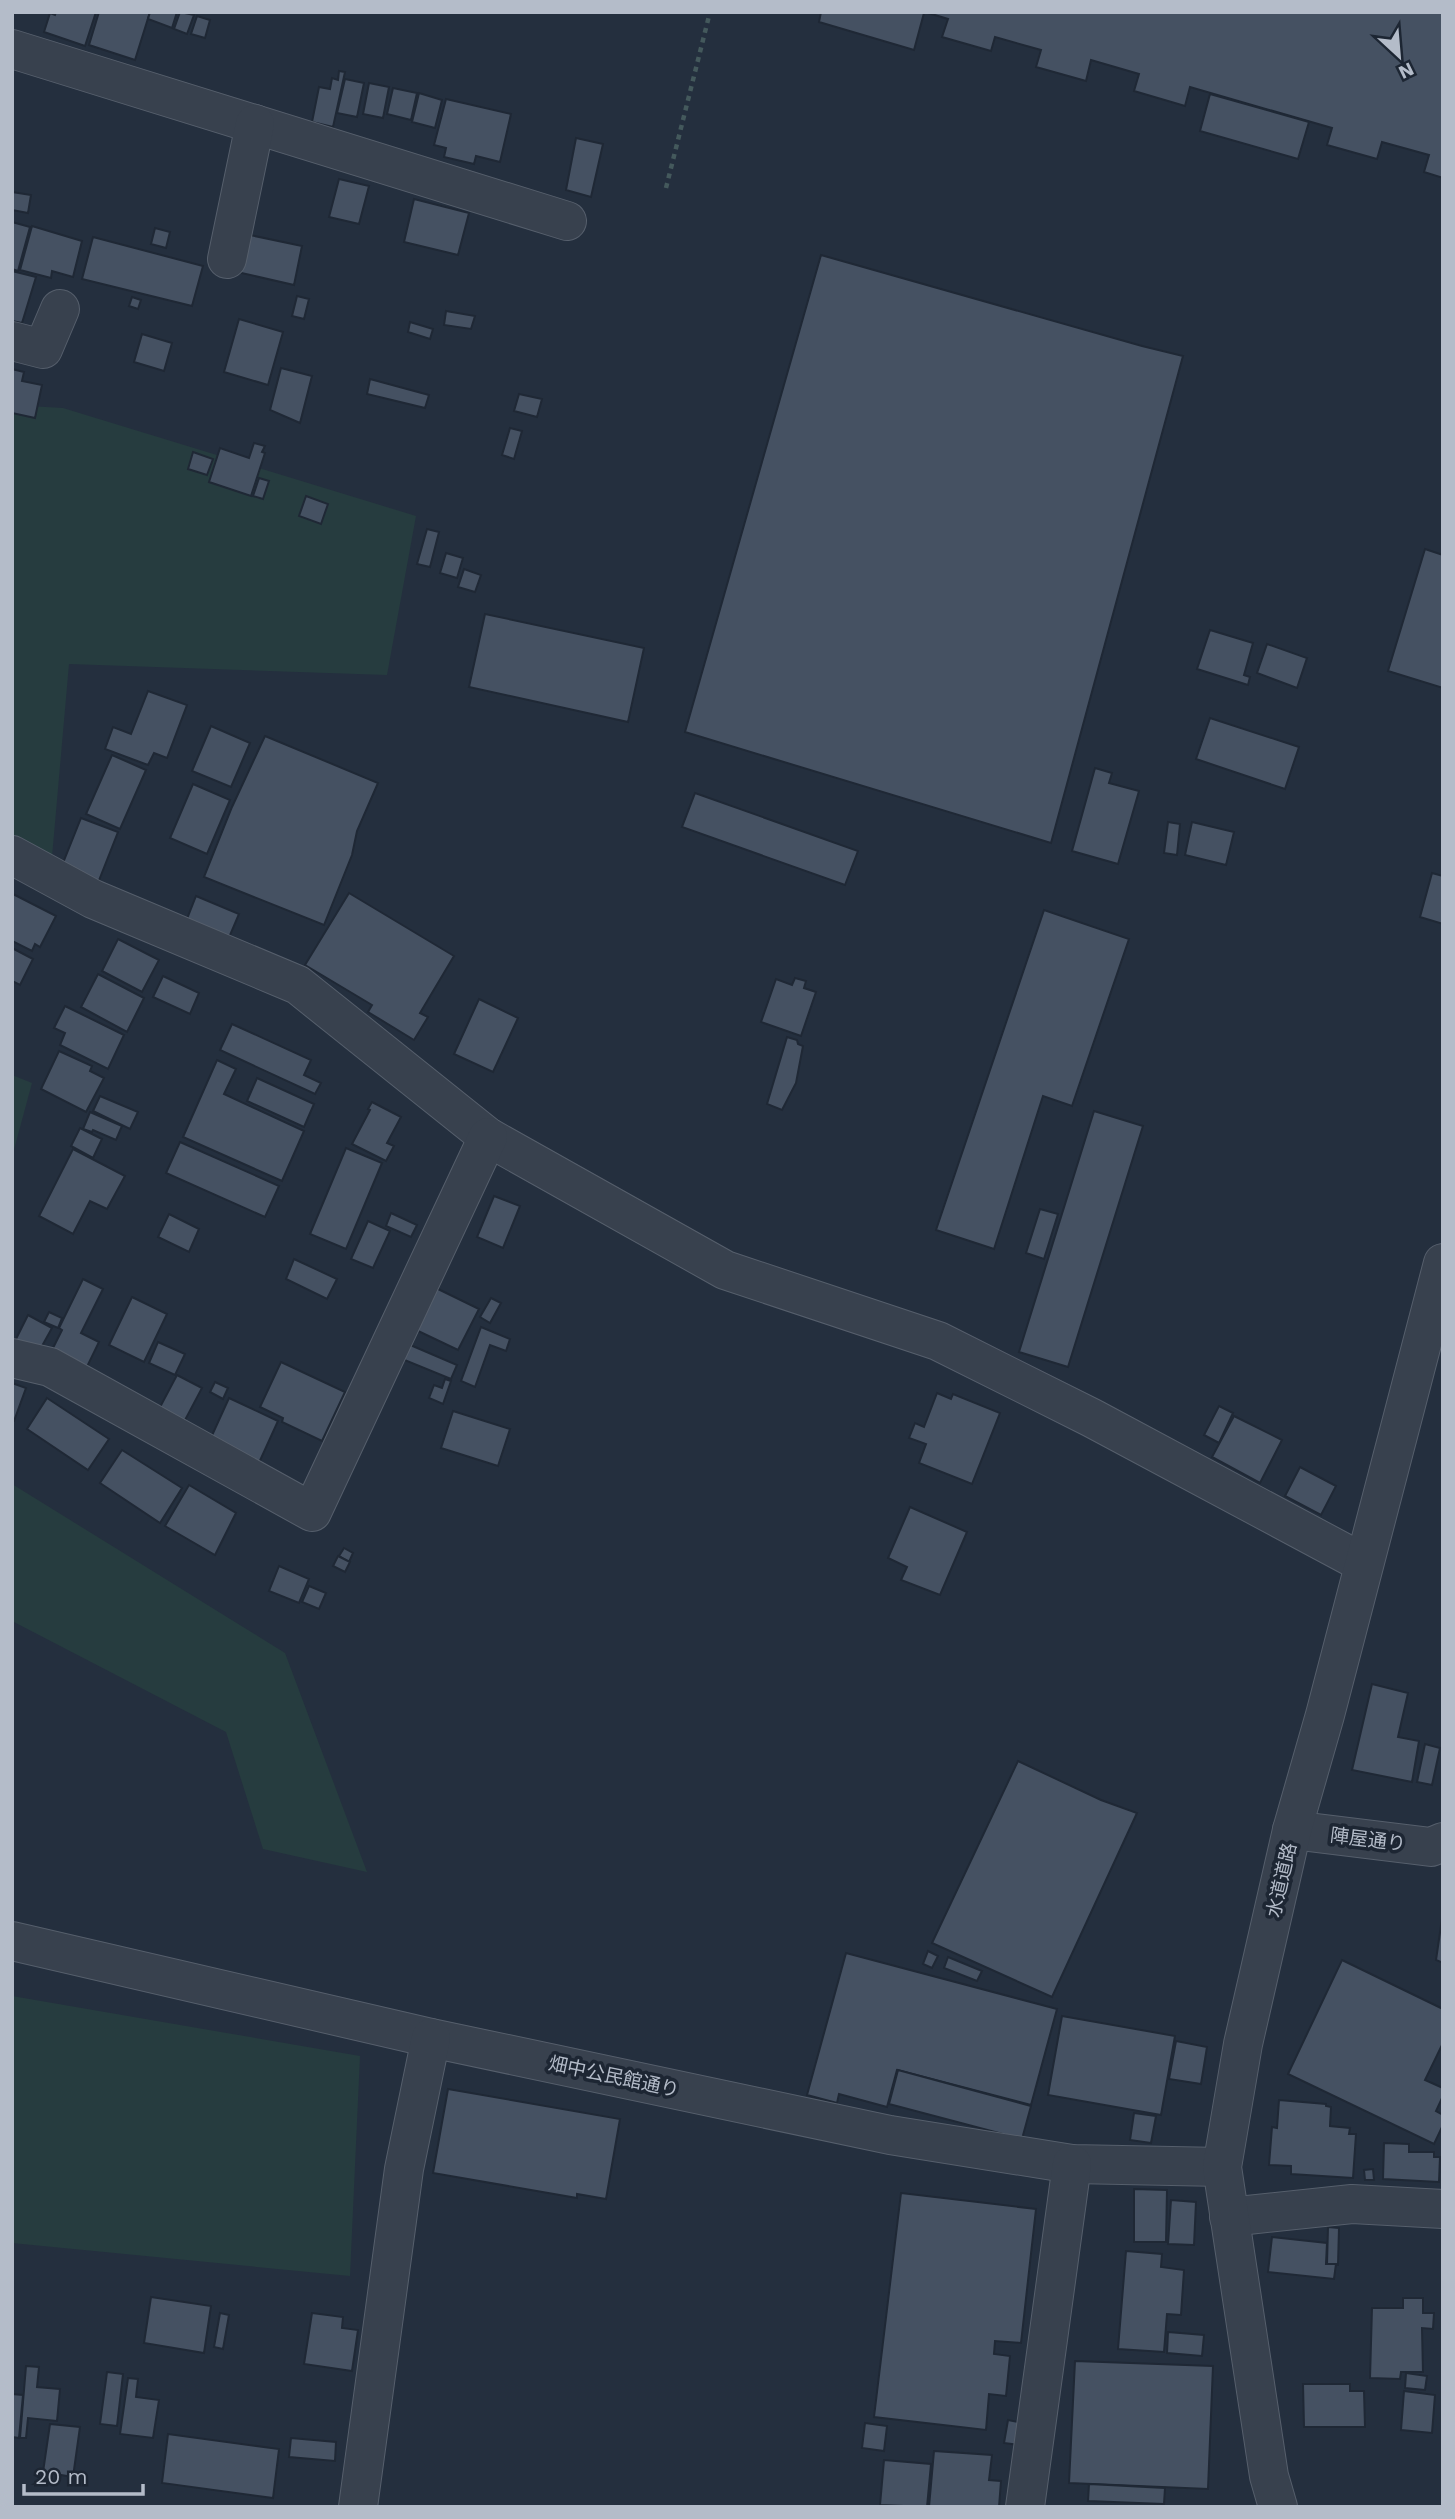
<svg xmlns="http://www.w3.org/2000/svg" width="1455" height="2519" viewBox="0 0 1455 2519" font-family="'Work Sans','Noto Sans JP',sans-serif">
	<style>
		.green { fill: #263c3f }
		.building { fill: #455162; stroke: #1f2835; stroke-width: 2 }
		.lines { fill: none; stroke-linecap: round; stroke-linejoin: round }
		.minor-casing { stroke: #565f6c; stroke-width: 40 }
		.path { stroke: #44595c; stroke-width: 4.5; stroke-dasharray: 5 5; stroke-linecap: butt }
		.minor { stroke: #38414e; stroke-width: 38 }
		.labels { text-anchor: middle; stroke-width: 7; stroke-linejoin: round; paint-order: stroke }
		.street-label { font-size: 19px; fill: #b4bcc9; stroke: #1d2633 }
	</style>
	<rect width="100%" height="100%" fill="#242f3e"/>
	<!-- green -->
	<g class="green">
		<path d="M12,405L63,408L416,516L387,675L69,664L52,857L12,836Z"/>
		<path d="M12,1075L32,1083L12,1157Z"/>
		<path d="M12,1484L285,1653L367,1872L263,1849L226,1732L12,1621Z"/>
		<path d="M12,1996L360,2056L350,2276L12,2243Z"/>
	</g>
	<!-- building -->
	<g class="building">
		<path d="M56,12H96L85,46L44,32L50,13L55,15Z"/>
		<path d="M99,12H150L135,60L89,45Z"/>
		<path d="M150,12H177L172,28L148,19Z"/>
		<path d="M180,12L194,15L187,34L174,29Z"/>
		<path d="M821,12H923L924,13L914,50L819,22Z"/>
		<path d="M925,12H1443V178L1424,172L1429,155L1382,142L1377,159L1327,145L1332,128L1190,87L1185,106L1134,91L1139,74L1091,60L1086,81L1036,67L1041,50L995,37L991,51L942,37L948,19Z"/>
		<path d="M197,16L210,20L205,38L191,34Z"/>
		<path d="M339,71L345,72L333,127L312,122L319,87L330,89L332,78L338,80Z"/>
		<path d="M345,79L364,83L357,117L337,113Z"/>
		<path d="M369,83L389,87L383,118L363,114Z"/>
		<path d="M393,88L417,93L411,120L387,114Z"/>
		<path d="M419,93L442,100L435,128L412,122Z"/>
		<path d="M1210,94L1309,122L1298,159L1200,131Z"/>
		<path d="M446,99L511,114L500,162L476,156L474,164L444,157L446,148L434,145Z"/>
		<path d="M576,138L603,144L591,197L566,190Z"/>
		<path d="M339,179L369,186L359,224L329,217Z"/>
		<path d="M12,192L31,195L28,213L12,210Z"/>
		<path d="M414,199L469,213L458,255L404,242Z"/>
		<path d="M12,222L30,227L18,271L12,269Z"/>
		<path d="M32,226L82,241L73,277L52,271L51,278L20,270Z"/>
		<path d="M155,228L170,232L166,248L151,244Z"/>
		<path d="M245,234L302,246L294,285L237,272Z"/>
		<path d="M93,237L203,266L192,306L82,279Z"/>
		<path d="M821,255L1142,346L1183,356L1051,843L685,732Z"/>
		<path d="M12,271L36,277L22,323L12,321Z"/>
		<path d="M297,296L309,299L304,319L292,316Z"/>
		<path d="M132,297L141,300L138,309L129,306Z"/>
		<path d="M446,311L475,316L471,329L444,325Z"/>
		<path d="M239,319L283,332L268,385L224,372Z"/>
		<path d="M410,322L433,329L430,339L408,332Z"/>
		<path d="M142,334L172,343L164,371L134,362Z"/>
		<path d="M281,368L312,376L300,423L270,410Z"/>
		<path d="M12,369L24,372L22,381L42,385L35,418L12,413Z"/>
		<path d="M370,379L429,395L425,408L367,394Z"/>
		<path d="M519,394L542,399L537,417L514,411Z"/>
		<path d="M510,428L522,431L514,459L502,455Z"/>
		<path d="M254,443L265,446L262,452L265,453L251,496L209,482L220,448L249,458Z"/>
		<path d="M193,452L213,459L207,475L188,469Z"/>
		<path d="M259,478L269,481L263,499L253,496Z"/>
		<path d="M306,496L328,504L321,524L299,516Z"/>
		<path d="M427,529L439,532L430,567L417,564Z"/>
		<path d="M1425,549L1443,555V688L1388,671Z"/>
		<path d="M446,553L463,558L457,578L440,573Z"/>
		<path d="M464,569L481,575L475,592L458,587Z"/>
		<path d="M485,614L644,648L628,722L469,687Z"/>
		<path d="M1210,630L1253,643L1244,675L1250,677L1248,685L1197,669Z"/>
		<path d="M1267,644L1307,658L1297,688L1257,673Z"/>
		<path d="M148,691L187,705L167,758L154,753L148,765L105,749L113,727L131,734Z"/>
		<path d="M1210,718L1299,747L1285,789L1196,759Z"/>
		<path d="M211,726L250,743L231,787L192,771Z"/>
		<path d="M265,736L378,783L357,831L352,855L324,925L204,877L232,807Z"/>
		<path d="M112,755L146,770L120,829L86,814Z"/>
		<path d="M1095,768L1112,773L1109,783L1139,791L1118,864L1072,851Z"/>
		<path d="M193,784L230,800L207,854L170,838Z"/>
		<path d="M695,793L858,851L845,885L682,827Z"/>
		<path d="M81,818L118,832L94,893L57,878Z"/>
		<path d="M1168,822L1180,824L1177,855L1164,853Z"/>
		<path d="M1192,822L1234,832L1226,865L1185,855Z"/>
		<path d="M1432,873L1443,876V924L1420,917Z"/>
		<path d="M349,893L454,956L420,1013L428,1017L414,1040L368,1012L372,1005L305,965Z"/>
		<path d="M13,894L56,916L40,947L35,944L32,951L12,941Z"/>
		<path d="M196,896L239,914L228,940L185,924Z"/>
		<path d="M1044,910L1129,939L1072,1106L1043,1096L994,1249L936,1230Z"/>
		<path d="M118,939L159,960L142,992L102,971Z"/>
		<path d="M12,948L33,959L20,985L12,981Z"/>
		<path d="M98,974L144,998L127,1032L81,1007Z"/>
		<path d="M163,976L199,993L190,1014L153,997Z"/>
		<path d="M795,978L806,981L804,988L816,992L801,1036L761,1022L776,979L792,985Z"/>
		<path d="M479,999L518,1018L493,1072L454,1054Z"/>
		<path d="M65,1006L124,1035L108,1069L60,1045L65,1033L54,1028Z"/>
		<path d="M232,1024L311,1060L304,1075L321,1083L315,1094L220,1050Z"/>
		<path d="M787,1037L797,1040L798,1044L803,1046L796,1083L782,1110L767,1104Z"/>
		<path d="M59,1051L92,1066L90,1071L104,1078L86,1112L41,1089Z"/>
		<path d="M217,1060L236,1069L224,1094L304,1131L282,1181L183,1137Z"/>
		<path d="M257,1078L314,1104L304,1127L247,1101Z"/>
		<path d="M100,1096L138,1112L130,1129L93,1111Z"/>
		<path d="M372,1102L401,1117L387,1143L394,1146L386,1161L352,1144L370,1110L368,1109Z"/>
		<path d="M1094,1111L1143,1126L1068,1367L1019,1352Z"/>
		<path d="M90,1112L122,1126L116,1140L93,1130L92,1132L83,1129Z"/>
		<path d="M80,1128L102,1139L93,1158L71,1146Z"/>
		<path d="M180,1142L279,1186L265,1217L166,1173Z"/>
		<path d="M346,1148L382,1163L346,1249L310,1234Z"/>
		<path d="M73,1149L125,1176L107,1209L90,1201L73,1234L39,1216Z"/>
		<path d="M494,1196L520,1206L503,1248L477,1237Z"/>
		<path d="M1040,1209L1058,1214L1044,1259L1026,1253Z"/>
		<path d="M391,1213L417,1225L411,1237L386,1226Z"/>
		<path d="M169,1214L199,1229L189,1252L158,1237Z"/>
		<path d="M368,1221L390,1231L373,1268L351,1259Z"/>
		<path d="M294,1259L337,1279L327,1299L286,1279Z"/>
		<path d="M83,1279L103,1289L81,1333L99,1342L83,1375L48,1358L62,1330L59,1328Z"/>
		<path d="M436,1288L479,1309L458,1350L416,1330Z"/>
		<path d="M132,1297L167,1314L144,1362L109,1345Z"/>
		<path d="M491,1298L501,1303L490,1323L480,1317Z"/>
		<path d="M49,1312L62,1318L58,1328L44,1322Z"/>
		<path d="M28,1315L52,1328L37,1355L15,1341Z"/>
		<path d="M481,1327L510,1339L506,1351L490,1345L475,1387L461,1381Z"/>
		<path d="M158,1342L185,1354L175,1375L149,1363Z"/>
		<path d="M408,1344L457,1365L451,1379L402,1359Z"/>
		<path d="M281,1362L345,1392L322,1441L282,1422L283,1418L260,1407Z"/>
		<path d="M177,1375L202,1388L184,1422L159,1409Z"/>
		<path d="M445,1379L451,1381L443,1404L429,1398L434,1385L442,1388Z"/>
		<path d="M215,1382L228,1388L223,1399L210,1392Z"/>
		<path d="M12,1383L26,1388L14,1421H12Z"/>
		<path d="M937,1393L951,1399L953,1394L1000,1413L972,1484L919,1463L926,1444L909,1438L915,1423L924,1427Z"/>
		<path d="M47,1398L109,1439L88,1470L27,1429Z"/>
		<path d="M229,1398L278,1421L258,1465L209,1442Z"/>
		<path d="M1219,1406L1233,1413L1219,1443L1204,1435Z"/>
		<path d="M453,1411L510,1429L498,1466L441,1448Z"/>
		<path d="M1234,1416L1282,1440L1260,1483L1212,1457Z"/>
		<path d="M122,1450L182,1488L160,1523L100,1483Z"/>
		<path d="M1300,1467L1336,1486L1321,1515L1285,1496Z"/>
		<path d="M189,1485L236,1513L215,1555L165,1526Z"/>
		<path d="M910,1507L967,1532L940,1595L901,1580L907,1567L888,1558Z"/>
		<path d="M344,1548L353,1553L349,1562L339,1556Z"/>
		<path d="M338,1556L350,1562L345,1572L333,1566Z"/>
		<path d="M279,1566L309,1579L299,1603L269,1591Z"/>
		<path d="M309,1586L326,1593L319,1609L302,1602Z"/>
		<path d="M1372,1684L1408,1693L1398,1737L1419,1741L1412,1782L1352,1770Z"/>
		<path d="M1425,1744L1440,1748L1432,1785L1417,1782Z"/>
		<path d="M1018,1761L1101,1800L1137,1813L1052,1997L932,1943Z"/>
		<path d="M1443,1912V1963L1436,1960Z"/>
		<path d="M928,1951L938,1956L932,1968L923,1964Z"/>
		<path d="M846,1953L1057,2009L1031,2105L897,2070L887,2107L839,2094L837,2103L807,2095Z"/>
		<path d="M948,1957L982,1971L977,1981L944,1968Z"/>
		<path d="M1342,1960L1443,2009V2043L1425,2080L1443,2088V2096L1436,2111L1443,2115V2125L1434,2144L1288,2074Z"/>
		<path d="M1062,2016L1175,2036L1161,2115L1048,2095Z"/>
		<path d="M1176,2041L1207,2047L1201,2084L1169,2079Z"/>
		<path d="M898,2070L1031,2106L1022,2139L889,2104Z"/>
		<path d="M448,2089L620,2119L606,2199L577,2194V2198L433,2173Z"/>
		<path d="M1279,2100L1326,2104V2106L1331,2107L1330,2126L1350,2128L1349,2134H1356L1353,2178L1291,2174V2166L1269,2165L1272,2127L1277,2128Z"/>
		<path d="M1134,2113L1156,2116L1151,2143L1130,2140Z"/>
		<path d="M1384,2143L1409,2144V2152H1434V2157H1440L1439,2182L1383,2179Z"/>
		<path d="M1373,2169L1374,2180H1365L1364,2170Z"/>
		<path d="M1134,2189L1167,2190L1166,2242H1134Z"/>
		<path d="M901,2193L1036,2209L1021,2343L995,2341L994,2354L1010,2356L1006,2396L989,2394L986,2430L874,2417Z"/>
		<path d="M1171,2200L1196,2202L1194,2245L1168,2244Z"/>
		<path d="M1328,2227L1339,2228L1338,2265L1327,2264Z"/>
		<path d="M1272,2237L1327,2243L1326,2264H1336L1334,2279L1268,2272Z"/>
		<path d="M1126,2251L1162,2254L1161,2267L1184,2270L1181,2315L1167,2314L1164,2352L1118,2349Z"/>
		<path d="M151,2297L211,2306L204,2353L144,2343Z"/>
		<path d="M1403,2298H1423V2313H1434L1433,2329L1422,2328L1423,2372H1401L1400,2379L1370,2378L1372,2308H1403Z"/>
		<path d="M220,2313L229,2315L223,2349L214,2347Z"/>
		<path d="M312,2313L343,2317L342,2328L358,2330L352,2371L304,2364Z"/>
		<path d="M1168,2332L1204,2335L1202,2356L1167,2353Z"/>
		<path d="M1075,2361L1213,2366L1208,2489L1069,2483Z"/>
		<path d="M26,2366L39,2367L37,2387L60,2389L57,2421L28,2418L26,2438H20Z"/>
		<path d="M107,2372L123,2374L117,2426L100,2424Z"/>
		<path d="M1406,2373L1427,2376L1425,2390L1405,2388Z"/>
		<path d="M128,2378L138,2379L136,2397L159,2400L153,2438L120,2434Z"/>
		<path d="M1303,2384H1350V2391H1364L1365,2427H1304Z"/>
		<path d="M1404,2391L1435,2395L1432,2433L1401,2430Z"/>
		<path d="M12,2394L23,2395L19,2438L12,2437Z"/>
		<path d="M1008,2420L1023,2423L1019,2445L1004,2443Z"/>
		<path d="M865,2423L887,2426L884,2451L862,2448Z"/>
		<path d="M50,2424L80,2427L73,2477L43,2472Z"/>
		<path d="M168,2434L279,2449L273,2498L162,2483Z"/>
		<path d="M291,2438L336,2442L335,2461L289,2457Z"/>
		<path d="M934,2451L992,2455L989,2480L1001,2481L999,2507H929Z"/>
		<path d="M884,2460L931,2464L927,2507L880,2505Z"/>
		<path d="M1089,2484L1165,2488L1164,2504L1088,2501Z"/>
	</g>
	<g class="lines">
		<defs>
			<g id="minor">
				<path d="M12,49L567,221"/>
				<path d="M227,259L255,124"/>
				<path d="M12,341L43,349L60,309"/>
				<path d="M12,855L93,899L298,985L488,1137L725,1270L938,1341L1092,1418L1363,1563"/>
				<path d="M12,1358L50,1367L312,1512L488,1137"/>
				<path d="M1292,1830L1431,1847L1443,1842"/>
				<path d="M12,1941L431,2038L890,2135L1072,2164L1222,2167"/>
				<path d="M1229,2217L1352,2204L1443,2209"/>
				<path d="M358,2507L404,2169L431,2038"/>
				<path d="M1025,2507L1072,2164"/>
				<path d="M1278,2507L1269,2476L1222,2167L1243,2044L1292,1830L1325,1715L1443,1263"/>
			</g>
		</defs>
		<!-- minor casing -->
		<use href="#minor" class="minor-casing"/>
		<!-- path -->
		<path class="path" d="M666,188L710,12"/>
		<!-- minor -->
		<use href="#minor" class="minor"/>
	</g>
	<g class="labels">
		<!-- street labels -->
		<g class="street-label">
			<text transform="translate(1368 1839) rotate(7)" y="7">陣屋通り</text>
			<text transform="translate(1281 1880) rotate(-77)" y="7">水道道路</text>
			<text transform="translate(614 2076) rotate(12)" y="7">畑中公民館通り</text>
		</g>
	</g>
	<!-- border -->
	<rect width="1455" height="2519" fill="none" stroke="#b4bcc9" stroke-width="28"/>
	<!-- north arrow -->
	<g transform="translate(1399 56) rotate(154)" stroke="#1d2633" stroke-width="5" paint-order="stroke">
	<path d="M0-5L12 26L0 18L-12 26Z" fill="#b4bcc9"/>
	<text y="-10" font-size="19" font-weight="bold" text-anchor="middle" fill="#b4bcc9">N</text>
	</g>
	<!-- scale -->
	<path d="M24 2484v10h119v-10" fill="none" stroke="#b4bcc9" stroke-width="3.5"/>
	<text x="35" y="2484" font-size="21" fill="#b4bcc9" stroke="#1d2633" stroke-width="5" paint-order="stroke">20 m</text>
</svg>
